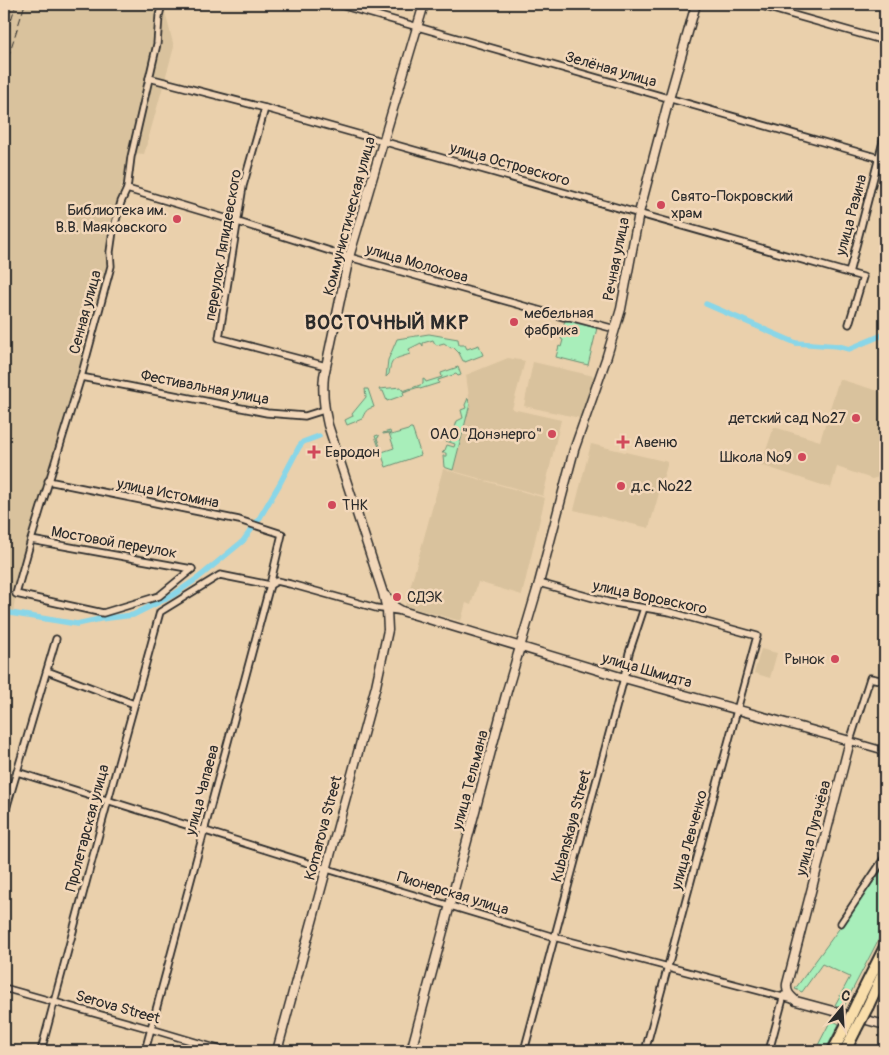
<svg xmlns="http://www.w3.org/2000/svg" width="889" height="1055" viewBox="0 0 889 1055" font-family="Pangolin,sans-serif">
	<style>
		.built { fill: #d9c29d }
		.green { fill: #a8eeba; stroke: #6a8c72 }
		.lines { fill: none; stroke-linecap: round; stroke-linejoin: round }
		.canal { stroke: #89d6e8; stroke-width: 5.5 }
		.street-casing { stroke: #2b2b2b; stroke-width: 9 }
		.secondary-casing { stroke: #2b2b2b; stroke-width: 11 }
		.highway-casing { stroke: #2b2b2b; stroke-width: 14 }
		.street { stroke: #f2d7b9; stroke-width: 5.5 }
		.secondary { stroke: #f2d7b9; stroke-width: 8 }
		.highway { stroke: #f9deab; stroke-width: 10 }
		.rail { stroke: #2b2b2b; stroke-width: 1; stroke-dasharray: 8 4; stroke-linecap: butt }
		.highway-bridge-casing { stroke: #2b2b2b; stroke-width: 14; stroke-linecap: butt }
		.highway-bridge { stroke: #f9deab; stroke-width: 10 }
		.poi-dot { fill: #d1495b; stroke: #f2d7b9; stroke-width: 2 }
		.labels { text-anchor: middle; stroke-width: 5; stroke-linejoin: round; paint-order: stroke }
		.street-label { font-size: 15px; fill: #2b2b2b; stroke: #f2d7b9 }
		.poi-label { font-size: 15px; fill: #2b2b2b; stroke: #f2d7b9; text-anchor: start }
		.district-label { font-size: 20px; font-weight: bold; letter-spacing: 1px; fill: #2b2b2b; stroke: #f2d7b9 }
	</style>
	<rect width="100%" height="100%" fill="#ead0ac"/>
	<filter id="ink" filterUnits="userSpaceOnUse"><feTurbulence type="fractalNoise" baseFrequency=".02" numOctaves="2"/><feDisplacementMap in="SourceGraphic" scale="10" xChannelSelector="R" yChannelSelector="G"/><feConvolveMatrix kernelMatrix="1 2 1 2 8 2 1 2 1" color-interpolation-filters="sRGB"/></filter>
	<g filter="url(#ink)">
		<!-- built -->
		<g class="built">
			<path d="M4,4H163L174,47L144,154L134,153L128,184L122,183L106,255L108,269L29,539L16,590L13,614L4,625Z"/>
			<path d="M508,358L525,361L512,409L561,420L543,496L453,471L470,404L466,375Z"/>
			<path d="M533,362L598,377L580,418L524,406Z"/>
			<path d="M839,379L885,393V475L872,479L837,467L831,488L761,465L774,427L820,441Z"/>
			<path d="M591,444L668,462L649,528L574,510Z"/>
			<path d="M443,469L545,498L522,595L478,582L471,605L466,603L461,621L405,606Z"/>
			<path d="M761,649L777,653L770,678L754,673Z"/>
		</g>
		<!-- green -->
		<g class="green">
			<path d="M567,319L575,321V323L597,328L588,365L556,357L559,346L561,347L563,340L561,339L563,328H566L563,327L565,320Z"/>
			<path d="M429,334L458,339L459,345H465L467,349L479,345L483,355L465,362V361H463L459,353L453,347L451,348L444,343L437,345L435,344L433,340L423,343V346L421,343L409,349L410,354C396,359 391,357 389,374L386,377L388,360L397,339Z"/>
			<path d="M458,367L461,375L458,376L456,374L438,380L439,383L420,389L419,387L403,392L404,395L387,401L383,391H380L379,389L401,387L403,391L423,384V379L425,380L426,382L442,377L441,373Z"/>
			<path d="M365,389H368L374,407C366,409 365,412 362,419L347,425L345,420L353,416L352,414L366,397Z"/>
			<path d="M468,398L469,403L470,404L453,470L444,467L443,456H446V453H442L445,450L447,445L454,447L455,444L446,441L447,440L451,441L457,421L463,418L461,410L466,408L465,405Z"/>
			<path d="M410,428H412L421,455L386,467L375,436L378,435L379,437L377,438L382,452L394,448L389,433L383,434V433L390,431L391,435L408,430Z"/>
			<path d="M885,866V927L843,1008L835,1005L850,977L822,964L802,992L795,989Z"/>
			<path d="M831,1020L839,1024L825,1051H815Z"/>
		</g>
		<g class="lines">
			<!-- canal -->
			<g class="canal">
				<path d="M706,304L796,343L838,346L849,349L885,334"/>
				<path d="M10,613L77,624L100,619L133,615L173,595L198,578L243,541L259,519L279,485L299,447L303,442L319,436"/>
			</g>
			<defs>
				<g id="street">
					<path d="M162,4L159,16L157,44L131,157L127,189L121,202L113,231L110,252L111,266L81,377L31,540L16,594L103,613L159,596L192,569"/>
					<path d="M337,4L879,158"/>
					<path d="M755,4L885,41"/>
					<path d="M149,78L265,108L863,277L849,324"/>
					<path d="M265,108L243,186L219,338L326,366"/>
					<path d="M127,189L238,222L349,257L545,312L563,317H570L615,329"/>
					<path d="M849,273L885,134"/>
					<path d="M81,377L267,413L305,416L324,410"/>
					<path d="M48,481L239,520L282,534L270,585L145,1051"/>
					<path d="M31,540L192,569"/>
					<path d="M539,583L608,602L670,612L757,636L645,1051"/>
					<path d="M47,671L134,704"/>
					<path d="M885,681L870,678L850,741L885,751"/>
					<path d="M17,772L327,869L554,937L794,1000"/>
					<path d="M4,816L56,639"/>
					<path d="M841,923L885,857"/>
					<path d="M4,988L151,1029L225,1051"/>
					<path d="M41,1051L108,800L160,612L220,575L270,585L277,581L290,584L376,608L399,611"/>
					<path d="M524,1051L624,678L629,653L644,608"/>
					<path d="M769,1051L784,995"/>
				</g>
				<g id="secondary">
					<path d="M386,596L395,607L402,611L624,678L850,741L787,984C786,992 790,996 796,1001L885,1025"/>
					<path d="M277,1051L376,686L388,630L387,610L383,593L328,425C324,408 322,393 324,376L349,257L424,4"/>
					<path d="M411,1051L507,691L539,583L574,450L606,359L621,309L639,213L669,99L696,4"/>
				</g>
				<g id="highway">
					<path d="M858,1001L885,947"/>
					<path d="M868,1006L885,969"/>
					<path d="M833,1051L846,1026"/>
					<path d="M845,1051L855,1031"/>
				</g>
			</defs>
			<!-- street casing -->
			<use href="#street" class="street-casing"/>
			<!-- secondary casing -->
			<use href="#secondary" class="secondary-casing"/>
			<!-- highway casing -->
			<use href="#highway" class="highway-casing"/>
			<!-- street -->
			<use href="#street" class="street"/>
			<!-- secondary -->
			<use href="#secondary" class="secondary"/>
			<!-- highway -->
			<use href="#highway" class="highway"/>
			<!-- rail -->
			<g class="rail">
				<path d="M4,7L5,4"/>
				<path d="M4,43L16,4"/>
				<path d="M4,70L25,4"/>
			</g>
			<defs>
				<g id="highway-bridge">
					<path d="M846,1026L858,1001"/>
					<path d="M855,1031L868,1006"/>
				</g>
			</defs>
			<!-- highway-bridge casing -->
			<use href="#highway-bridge" class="highway-bridge-casing"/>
			<!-- highway-bridge -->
			<use href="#highway-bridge" class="highway-bridge"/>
		</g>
	</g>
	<!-- markers -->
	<g class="poi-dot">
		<circle cx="661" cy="205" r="5"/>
		<circle cx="177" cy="219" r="5"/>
		<circle cx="514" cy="322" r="5"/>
		<circle cx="856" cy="418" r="5"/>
		<circle cx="552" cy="434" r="5"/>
		<path d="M620.5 434.5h5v5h5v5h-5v5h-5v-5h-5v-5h5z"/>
		<path d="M311.5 444.5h5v5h5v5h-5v5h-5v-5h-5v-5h5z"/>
		<circle cx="802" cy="457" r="5"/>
		<circle cx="621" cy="486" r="5"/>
		<circle cx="332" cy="505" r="5"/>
		<circle cx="397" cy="597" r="5"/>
		<circle cx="835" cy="659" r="5"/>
	</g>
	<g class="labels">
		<!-- street labels -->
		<g class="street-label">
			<text transform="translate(611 69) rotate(16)" y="5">Зелёная улица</text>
			<text transform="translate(510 164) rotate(16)" y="5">улица Островского</text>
			<text transform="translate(851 215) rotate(-75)" y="5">улица Разина</text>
			<text transform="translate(349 216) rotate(-75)" y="5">Коммунистическая улица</text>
			<text transform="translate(223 245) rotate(-80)" y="5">переулок Ляпидевского</text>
			<text transform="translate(616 259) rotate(-79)" y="5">Речная улица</text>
			<text transform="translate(417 263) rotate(16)" y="5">улица Молокова</text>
			<text transform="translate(85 312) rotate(-75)" y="5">Сенная улица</text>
			<text transform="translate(205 387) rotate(11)" y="5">Фестивальная улица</text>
			<text transform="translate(168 493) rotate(11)" y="5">улица Истомина</text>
			<text transform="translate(114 542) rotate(10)" y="5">Мостовой переулок</text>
			<text transform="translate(650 597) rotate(12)" y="5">улица Воровского</text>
			<text transform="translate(647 670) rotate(16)" y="5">улица Шмидта</text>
			<text transform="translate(470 780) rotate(-75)" y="5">улица Тельмана</text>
			<text transform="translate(202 790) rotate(-75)" y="5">улица Чапаева</text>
			<text transform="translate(571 826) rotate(-75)" y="5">Kubanskaya Street</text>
			<text transform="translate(87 828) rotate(-75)" y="5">Пролетарская улица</text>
			<text transform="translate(323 828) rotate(-75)" y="5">Komarova Street</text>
			<text transform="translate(813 828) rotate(-75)" y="5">улица Пугачёва</text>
			<text transform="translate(689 840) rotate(-75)" y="5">улица Левченко</text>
			<text transform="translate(453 893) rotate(17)" y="5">Пионерская улица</text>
			<text transform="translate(118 1007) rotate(16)" y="5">Serova Street</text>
		</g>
		<!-- poi labels -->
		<g class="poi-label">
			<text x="671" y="201">Свято-Покровский<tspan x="671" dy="17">храм</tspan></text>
			<text x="167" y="215" text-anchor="end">Библиотека им.<tspan x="167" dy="17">В.В. Маяковского</tspan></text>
			<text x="524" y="318">мебельная<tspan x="524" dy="17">фабрика</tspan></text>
			<text x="846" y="423" text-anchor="end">детский сад №27</text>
			<text x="542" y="439" text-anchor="end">ОАО "Донэнерго"</text>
			<text x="634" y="447">Авеню</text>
			<text x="325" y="457">Евродон</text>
			<text x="792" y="462" text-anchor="end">Школа №9</text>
			<text x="631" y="491">д.с. №22</text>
			<text x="342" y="510">ТНК</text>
			<text x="407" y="602">СДЭК</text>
			<text x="825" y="664" text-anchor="end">Рынок</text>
		</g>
		<!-- district labels -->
		<g class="district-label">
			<text x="387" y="329">ВОСТОЧНЫЙ МКР</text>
		</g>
	</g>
	<!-- margin -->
	<rect width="889" height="1055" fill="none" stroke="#f2d7b9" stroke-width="20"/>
	<rect x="10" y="10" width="869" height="1035" fill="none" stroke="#2b2b2b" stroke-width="2" filter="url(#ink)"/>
	<!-- north arrow -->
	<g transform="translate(842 1008) rotate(18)" stroke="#f2d7b9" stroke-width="4" paint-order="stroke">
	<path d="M0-4L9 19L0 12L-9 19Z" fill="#2b2b2b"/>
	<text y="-8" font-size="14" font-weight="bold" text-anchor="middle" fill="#2b2b2b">С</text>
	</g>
</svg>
